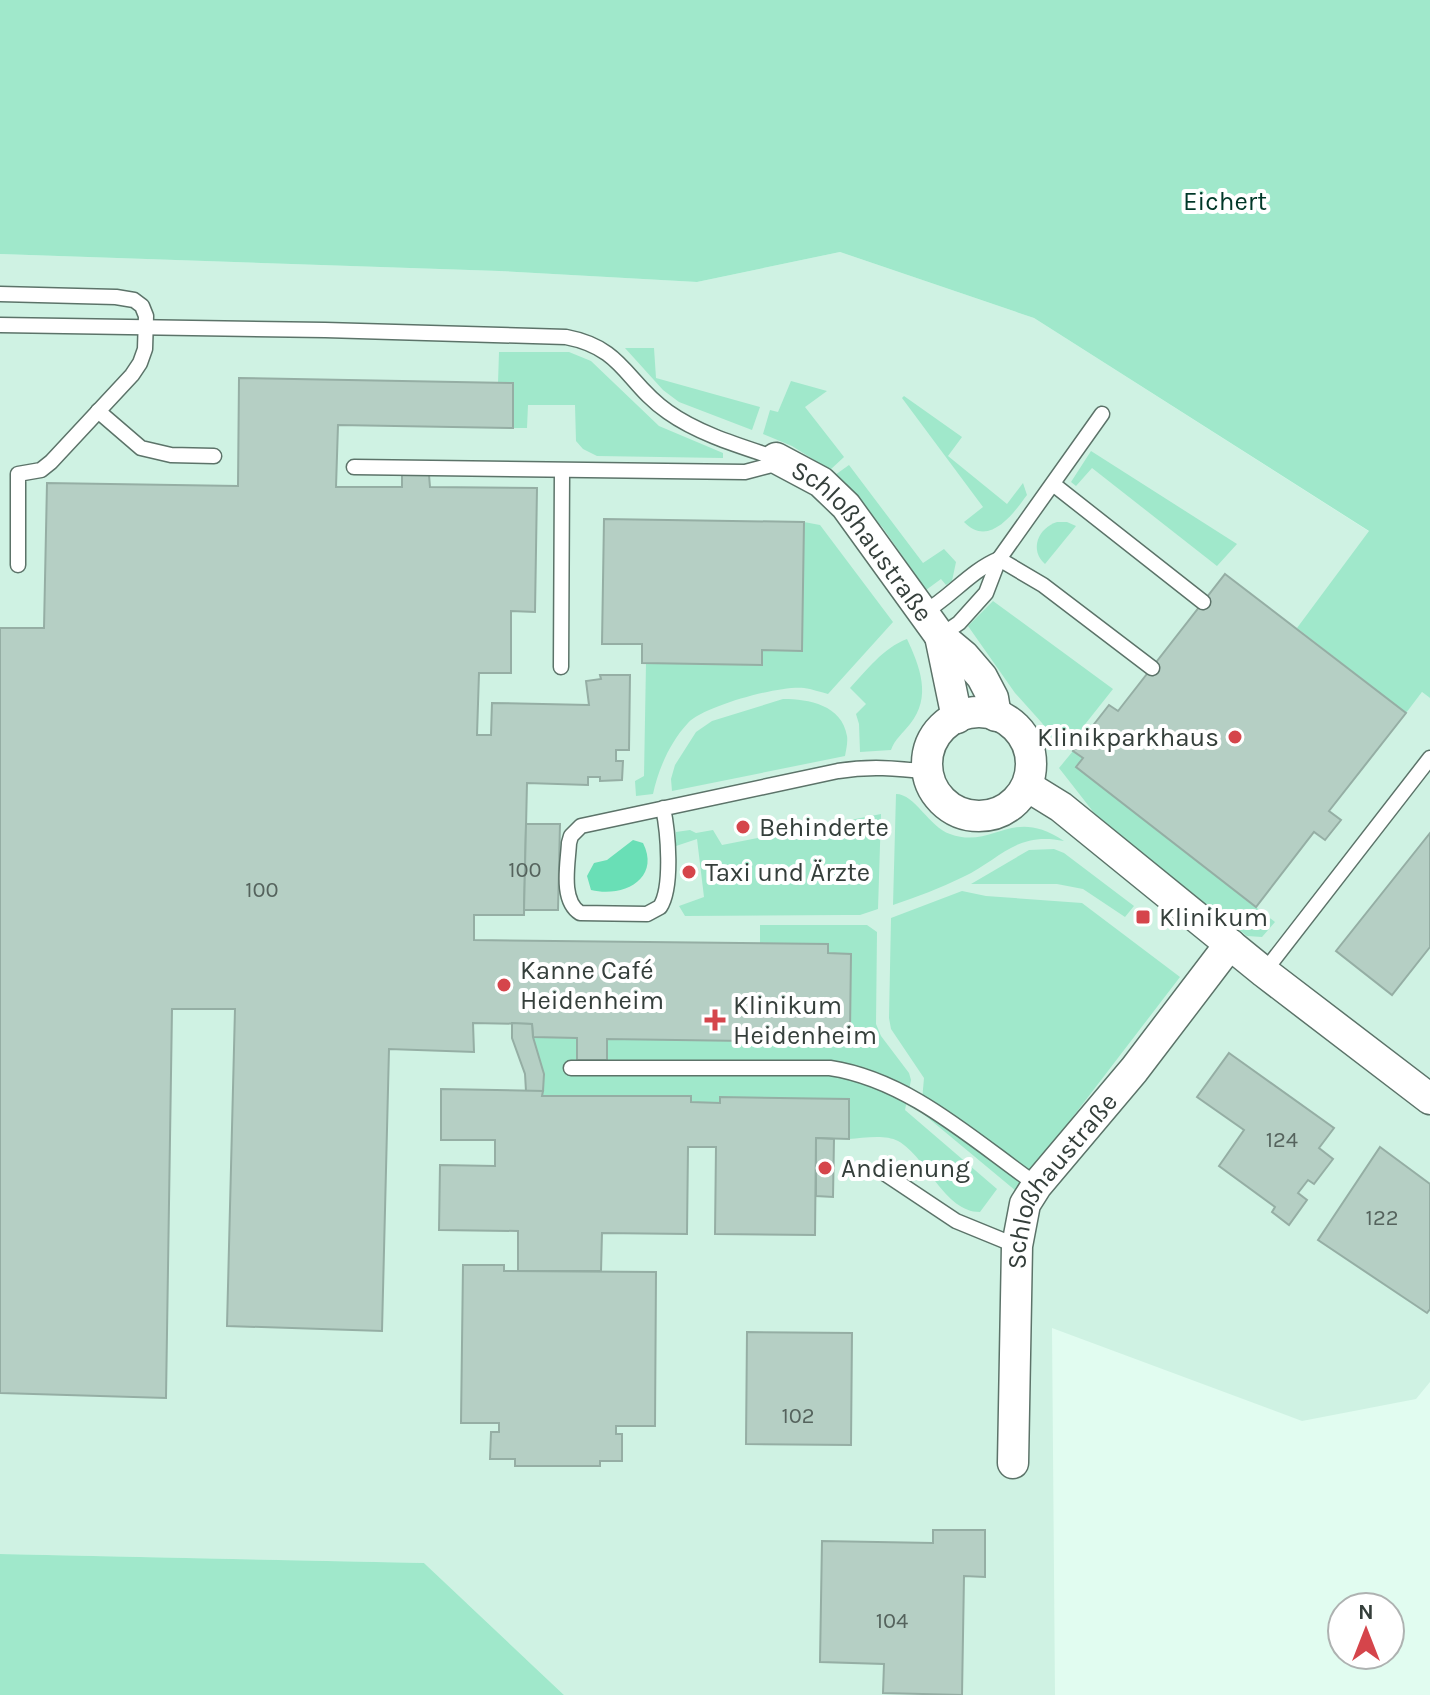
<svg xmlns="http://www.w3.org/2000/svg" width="1430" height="1695" viewBox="0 0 1430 1695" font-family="Karla,sans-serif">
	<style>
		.built { fill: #cff2e3 }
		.green { fill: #a0e8cb }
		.water { fill: #69dfb6 }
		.building { fill: #b5cfc4; stroke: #95aea4; stroke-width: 2 }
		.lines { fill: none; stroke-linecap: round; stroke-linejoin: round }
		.service-casing { stroke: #5c7369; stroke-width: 17 }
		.minor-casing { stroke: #5c7369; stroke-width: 33 }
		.service { stroke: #fff; stroke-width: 14 }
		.minor { stroke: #fff; stroke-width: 30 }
		.poi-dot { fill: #d5454b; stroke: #fff; stroke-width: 3 }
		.labels { text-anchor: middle; stroke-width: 8; stroke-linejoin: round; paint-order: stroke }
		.number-label { font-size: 22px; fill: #55635d }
		.park-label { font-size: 26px; fill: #003728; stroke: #fff }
		.street-label { font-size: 26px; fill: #353f3b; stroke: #fff }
		.poi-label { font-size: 26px; fill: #353f3b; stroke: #fff; text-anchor: start }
	</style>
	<rect width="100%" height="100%" fill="#e1fcf0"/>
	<!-- built -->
	<path class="built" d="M840,252L1034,318L1370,532L1406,712L1422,692L1430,698V1382L1416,1399L1302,1421L1052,1328L1055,1695H564L424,1563L0,1554V254L499,271L697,282Z"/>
	<!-- green -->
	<g class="green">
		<path d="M0,0H1430V698L1422,692L1406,713L1297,628L1369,531L1034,318L840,252L697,282L499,271L0,254Z"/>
		<path d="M625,348H654L656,378L760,407L752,430L679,402L663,390Z"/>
		<path d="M499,352H569L591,361L659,426L723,453V458L597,456L583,449L576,441L575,405H528L527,428H513V383H498Z"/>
		<path d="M791,381L827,391L805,407L844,457L830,470L792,446L763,434L770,410L778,412Z"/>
		<path d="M904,396L962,437L948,456L1007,504L1023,483L1027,495C1013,514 989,548 964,522L983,507L902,398Z"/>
		<path d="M1091,451L1237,544L1217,566L1092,468L1076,486L1071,482Z"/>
		<path d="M849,465L923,563L944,549L956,562L952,581L946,585L941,579L926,590L883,528L835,475Z"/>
		<path d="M804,522L820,525L893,622L828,694C820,692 812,689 804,688C780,685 704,706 688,723C670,742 658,770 653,794L636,796L635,781L644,776L646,663L762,664V650H802Z"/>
		<path d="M1057,522H1067L1076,526L1045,564C1029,550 1038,528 1057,522Z"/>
		<path d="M993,601L1113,689L1071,742L1062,748L1057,746L1042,723L1015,693L968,626Z"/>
		<path d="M907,639C920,667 932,697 910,724C903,733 894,740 891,750L860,752L859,724L856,714L866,704L850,688C867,670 883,648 907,639Z"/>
		<path d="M783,699C809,699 842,705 847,736C848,742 846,750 845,756L672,791L671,779L675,765L696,732L712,721Z"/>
		<path d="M1073,751L1083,758L1077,768L1275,922L1262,937L1247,936L1149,862L1102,823L1059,768Z"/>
		<path d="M896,794C915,794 929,827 950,834C994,850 1011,805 1064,841C1016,831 1001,859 963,877C940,888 917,897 893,905Z"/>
		<path d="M881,814L878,909L860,915H846L685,916L679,906L704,897L697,839L676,846V832L690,830L696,833L713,830L722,845Z"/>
		<path d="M1054,849L1064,853L1134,906L1125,917L1083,889L1057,884H971L1029,850Z"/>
		<path d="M962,891L986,896L1082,903L1180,977L1016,1191L921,1112L924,1078L891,1029L889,1018L891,918Z"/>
		<path d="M760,925H867L877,932L876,1024L881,1036L909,1073L911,1080L905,1110L997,1189L980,1212C944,1212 927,1157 898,1141C885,1134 863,1138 849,1139V1099L721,1097L720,1103L691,1102V1096H542L544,1074L533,1037L577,1038L578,1059L607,1060V1039L826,1042L827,1031L850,1030L851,954L828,953V944L760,943Z"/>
		<path d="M0,1554L424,1563L564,1695H0Z"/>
	</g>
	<!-- water -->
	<path class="water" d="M633,840L643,843C661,879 623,898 591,890L587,876L594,863L607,860Z"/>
	<!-- building -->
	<g class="building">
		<path d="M239,378L513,383V428L338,425L336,487H402V475H429L430,487L537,488L535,612L511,611V673H479L477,735H491L492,703L589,705L586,681L601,679L600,675H630L629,750H616V761H623L622,780L600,781V777H588V785L527,783L524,915H474V940L828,944V953L851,954L850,1031H827L826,1042L607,1039V1060H577V1038L533,1037L532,1024L473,1023L474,1052L389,1049L382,1331L227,1326L235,1009H172L166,1398L0,1393V628H44L47,483L238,486Z"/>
		<path d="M604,519L804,522L802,651L762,650V665L642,663V644H602Z"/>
		<path d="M1225,574L1406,713L1329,811L1341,820L1325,840L1314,832L1256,907L1076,767L1083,758L1073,751L1109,705L1118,711Z"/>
		<path d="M526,824H560L558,910H524Z"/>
		<path d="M1430,833V947L1392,995L1336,951Z"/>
		<path d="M512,1023L532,1024L533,1037L544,1074L543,1091H526L525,1074L512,1038Z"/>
		<path d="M1229,1053L1334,1128L1319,1148L1333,1159L1314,1184L1308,1180L1298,1193L1307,1200L1289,1225L1272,1212L1275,1207L1219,1166L1244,1130L1197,1097Z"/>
		<path d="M441,1089L543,1091L542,1096H691V1102L720,1103V1097L849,1099V1139L816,1138L815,1235L715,1234L716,1147H688L687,1234L602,1233L601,1271H518V1231L439,1230L440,1165L495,1166V1140H441Z"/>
		<path d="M816,1138L834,1139L833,1197L816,1196Z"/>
		<path d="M1380,1147L1430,1184V1309L1427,1313L1318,1240Z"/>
		<path d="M463,1265H504V1271L656,1272L655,1426H616V1434H622V1461H600V1466H515V1459H490L491,1432H499V1423H461Z"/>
		<path d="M747,1332L852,1333L851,1445L746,1444Z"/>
		<path d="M933,1530H985V1577L964,1576L962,1695L883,1693L884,1664L820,1662L822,1541L933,1543Z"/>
	</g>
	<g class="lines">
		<defs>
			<g id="service">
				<path d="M0,294L116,297L134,300L142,306L146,316L145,349L140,363L132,375L51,462L41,470L18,474V565"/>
				<path d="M0,325L325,330L566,337C624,348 626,383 668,412C699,434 740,446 776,458L768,466L745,472L354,467"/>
				<path d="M98,411L141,448L171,455L214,456"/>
				<path d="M1053,484L1203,602"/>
				<path d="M999,559L1043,585L1152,668"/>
				<path d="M923,613C951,597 970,571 999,559"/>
				<path d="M940,636L959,623L986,593L999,559L1102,414"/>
				<path d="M561,667L562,471"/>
				<path d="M663,808C668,831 673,887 660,907L647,914L580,913C560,900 568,864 569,843L571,836L581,826L838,771C869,766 897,768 928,772"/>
				<path d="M1264,972L1430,758"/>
				<path d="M571,1068H830C909,1080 973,1140 1037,1185"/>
				<path d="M881,1171L956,1221L1017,1246"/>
			</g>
			<g id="minor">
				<path id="s1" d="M776,458L821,482L846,506L940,636L964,656L982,677L993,698L996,716"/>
				<path d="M940,636L957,718"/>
				<circle cx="979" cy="764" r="52"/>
				<path d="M1027,786L1061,807L1264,972L1430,1099"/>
				<path id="s2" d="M1013,1463L1017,1246L1025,1204L1037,1185L1134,1070L1230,944"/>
			</g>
		</defs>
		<!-- service casing -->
		<use href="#service" class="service-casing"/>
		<!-- minor casing -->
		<use href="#minor" class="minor-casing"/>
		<!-- service -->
		<use href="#service" class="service"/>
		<!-- minor -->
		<use href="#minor" class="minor"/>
	</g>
	<!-- markers -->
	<g class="poi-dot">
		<circle cx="1235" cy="737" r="8"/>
		<circle cx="743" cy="827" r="8"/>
		<circle cx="689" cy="872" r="8"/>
		<rect x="1135" y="909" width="16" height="16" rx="4"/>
		<circle cx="504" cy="985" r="8"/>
		<path d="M711 1008h8v8h8v8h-8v8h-8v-8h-8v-8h8z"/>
		<circle cx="825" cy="1168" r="8"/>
	</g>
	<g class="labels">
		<!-- number labels -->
		<g class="number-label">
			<text x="525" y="877">100</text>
			<text x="262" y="897">100</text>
			<text x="1282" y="1147">124</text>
			<text x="1382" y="1225">122</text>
			<text x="798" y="1423">102</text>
			<text x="892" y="1628">104</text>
		</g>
		<!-- park labels -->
		<g class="park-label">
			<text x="1225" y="210">Eichert</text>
		</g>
		<!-- street labels -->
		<g class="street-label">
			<text dy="9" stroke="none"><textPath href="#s1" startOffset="122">Schloßhaustraße</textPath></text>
			<text dy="9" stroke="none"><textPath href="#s2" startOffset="296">Schloßhaustraße</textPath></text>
		</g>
		<!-- poi labels -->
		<g class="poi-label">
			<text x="1219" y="746" text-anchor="end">Klinikparkhaus</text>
			<text x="759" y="836">Behinderte</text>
			<text x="705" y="881">Taxi und Ärzte</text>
			<text x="1159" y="926">Klinikum</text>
			<text x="520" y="979">Kanne Café<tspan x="520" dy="30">Heidenheim</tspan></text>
			<text x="733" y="1014">Klinikum<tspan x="733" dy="30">Heidenheim</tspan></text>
			<text x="841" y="1177">Andienung</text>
		</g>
	</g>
	<!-- north arrow -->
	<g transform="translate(1366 1631)"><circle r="38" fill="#ffffff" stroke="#aeb2b1" stroke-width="2"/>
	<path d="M0-6L14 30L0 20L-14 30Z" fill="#d5454b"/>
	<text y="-12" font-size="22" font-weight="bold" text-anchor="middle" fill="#353f3b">N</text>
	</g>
</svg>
